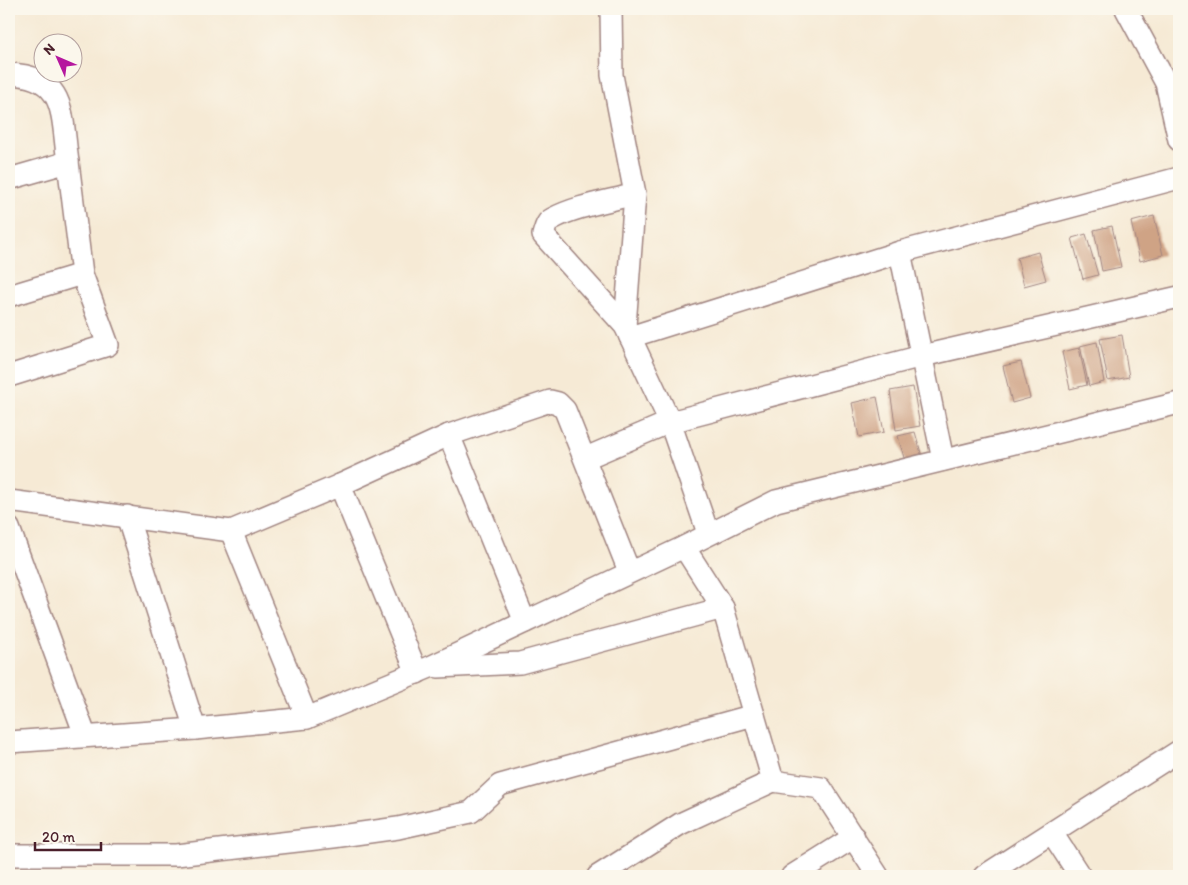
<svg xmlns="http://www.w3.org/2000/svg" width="1188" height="885" viewBox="0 0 1188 885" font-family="Itim,sans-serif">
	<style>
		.building { fill: #cfa385 }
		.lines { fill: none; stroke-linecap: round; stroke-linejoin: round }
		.minor-casing { stroke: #a08480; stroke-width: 24 }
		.minor { stroke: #fff; stroke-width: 21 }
	</style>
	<rect width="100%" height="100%" fill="#fbf7ec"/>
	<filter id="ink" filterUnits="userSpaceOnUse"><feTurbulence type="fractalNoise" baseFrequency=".02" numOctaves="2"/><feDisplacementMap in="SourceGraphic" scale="10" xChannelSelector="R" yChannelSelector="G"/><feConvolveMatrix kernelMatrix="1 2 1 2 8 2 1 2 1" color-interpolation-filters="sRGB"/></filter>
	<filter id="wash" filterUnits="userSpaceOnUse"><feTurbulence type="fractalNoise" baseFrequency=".0096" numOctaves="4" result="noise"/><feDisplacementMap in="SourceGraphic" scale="20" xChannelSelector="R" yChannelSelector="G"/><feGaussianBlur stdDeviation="1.12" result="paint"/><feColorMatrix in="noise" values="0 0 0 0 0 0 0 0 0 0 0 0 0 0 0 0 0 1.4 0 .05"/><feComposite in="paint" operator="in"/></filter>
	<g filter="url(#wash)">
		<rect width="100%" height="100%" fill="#f6ead5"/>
		<g id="blocks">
			<!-- building -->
			<g class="building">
				<path d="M1154,216L1163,255L1140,261L1131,222Z"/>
				<path d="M1112,226L1121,267L1102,271L1094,230Z"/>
				<path d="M1086,234L1098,275L1083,279L1072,238Z"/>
				<path d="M1038,252L1046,280L1024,286L1017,258Z"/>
				<path d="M1122,335L1129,377L1108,381L1100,339Z"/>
				<path d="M1097,342L1104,382L1089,386L1080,346Z"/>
				<path d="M1079,348L1087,385L1070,389L1062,352Z"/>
				<path d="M1021,362L1030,398L1012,403L1003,366Z"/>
				<path d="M913,387L920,426L896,430L890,391Z"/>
				<path d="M877,397L884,432L859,437L852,403Z"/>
				<path d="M915,432L923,460L906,465L898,436Z"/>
			</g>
		</g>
	</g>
	<g filter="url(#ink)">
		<use href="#blocks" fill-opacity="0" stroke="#a08480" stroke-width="1"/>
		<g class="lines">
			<defs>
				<g id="minor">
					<path d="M611,9L612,75L635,194C610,201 575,206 552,219C546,222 545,229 543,235L625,326L670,422L708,533"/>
					<path d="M1126,9L1166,83L1179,140"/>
					<path d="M9,74C68,76 61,116 68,162"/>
					<path d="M9,179L68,162L82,274L108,345L9,376"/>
					<path d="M900,252L943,460"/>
					<path d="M9,296L82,274"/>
					<path d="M625,326L635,194"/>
					<path d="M630,337L900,252L1179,178"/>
					<path d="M449,435L525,622"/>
					<path d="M586,458L670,422L922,356L1179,297"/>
					<path d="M340,485L417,673"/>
					<path d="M9,501L231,531L340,485L449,435L550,401L558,403L565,410L629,571"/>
					<path d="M127,516L195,729"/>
					<path d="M9,528L85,735"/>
					<path d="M231,531L307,718"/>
					<path d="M684,547L723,608L773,781"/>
					<path d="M438,667L520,663L723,608"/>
					<path d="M9,742L195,729L307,718L430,667L684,547L776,501L1179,403"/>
					<path d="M1052,833L1080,876"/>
					<path d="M9,855H176L333,837L398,828L471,812L500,785L754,715"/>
					<path d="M598,876L680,824L773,781L821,788L878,876"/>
					<path d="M792,876L854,837"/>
					<path d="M984,876L1179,751"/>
				</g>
			</defs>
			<!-- minor casing -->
			<use href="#minor" class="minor-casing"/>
			<!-- minor -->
			<use href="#minor" class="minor"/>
		</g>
	</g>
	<!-- margin -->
	<rect width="1188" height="885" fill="none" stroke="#fbf7ec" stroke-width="30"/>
	<!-- north arrow -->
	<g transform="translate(58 58) rotate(315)"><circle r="24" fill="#fbf7ec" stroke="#b4a19f"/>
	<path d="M0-4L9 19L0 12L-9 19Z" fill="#b5179e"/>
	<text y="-8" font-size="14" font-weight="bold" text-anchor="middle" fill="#4a1f2b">N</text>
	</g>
	<!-- scale -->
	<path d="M35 842v8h66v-8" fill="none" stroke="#4a1f2b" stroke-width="2.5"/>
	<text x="42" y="842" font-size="15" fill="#4a1f2b" stroke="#fbf7ec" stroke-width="4" paint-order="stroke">20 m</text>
</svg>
